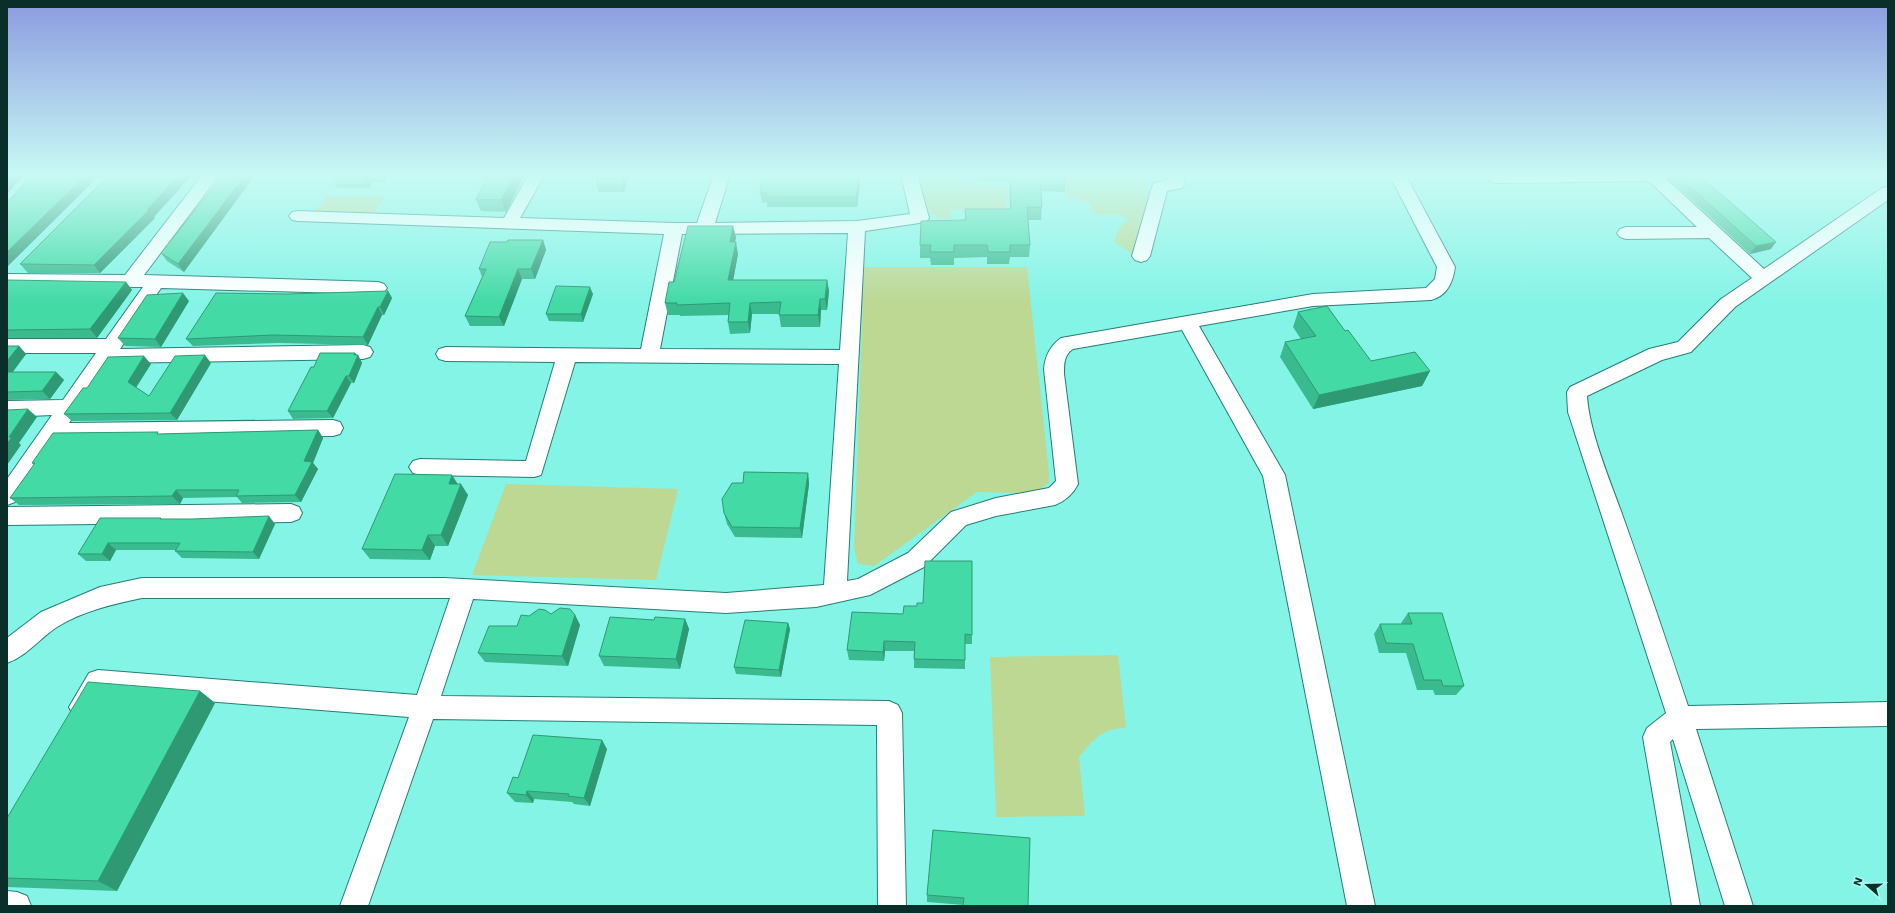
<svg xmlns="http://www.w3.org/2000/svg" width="1895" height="913" viewBox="0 0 1895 913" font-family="'Work Sans',sans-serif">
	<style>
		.green { fill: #bdd893 }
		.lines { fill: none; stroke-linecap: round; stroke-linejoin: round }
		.street-casing { stroke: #237e75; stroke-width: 2 }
		.street { fill: #fff; fill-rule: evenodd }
		.wall { fill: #3abb8f }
		.shaded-wall { fill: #2f9974 }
		.building { fill: #43daa6; stroke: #2f9974 }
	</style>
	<rect width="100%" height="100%" fill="#84f4e6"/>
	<!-- green -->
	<g class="green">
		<path d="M913,174H962V180L967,182L1007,190V215L972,217L969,209H950V218H940L930,213Z"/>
		<path d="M1066,174H1138L1150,191V214L1138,233L1135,255L1114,242L1117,231L1127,219L1120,214L1094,215L1089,203L1066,196Z"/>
		<path d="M326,196L384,197L373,215L314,214Z"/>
		<path d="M864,267H1027L1049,473V482L1040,490L1016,493L977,492L874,566L858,564L854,548Z"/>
		<path d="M506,484L678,489L656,580L472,575Z"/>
		<path d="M1118,655L1126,728C1102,728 1094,739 1079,757L1085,816L996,817L990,657Z"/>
	</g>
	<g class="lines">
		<defs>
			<g id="street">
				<path d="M203,174H220L144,275L378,282L384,284L387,288L384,292L378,294L161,288L120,349L363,345L370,347L373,352L370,357L363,359L110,363L69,423L333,420L340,422L343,428L340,434L333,436L58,439L15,502L7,505V479L52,415L7,417V401L63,400L96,353H7V339H106L143,287L7,286V274L125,275Z"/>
				<path d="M529,174H545L520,218L674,223H697L714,174H730L715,223L857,221L910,214L901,174H917L929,218L926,222L865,231L847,581L858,579L908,553L951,512L996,498L1049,488L1056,481L1044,369C1045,356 1050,346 1061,338L1313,294L1426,288L1435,279L1437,267L1389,174H1405L1455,267C1453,282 1447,296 1431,300L1313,306L1199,326L1285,475L1375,906H1347L1263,476L1182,330L1073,349C1064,355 1064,363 1064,374L1078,484C1073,494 1065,501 1055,505L996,516L966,525L924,567L870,595L816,607L726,613L473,599L441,696L889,701L898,705L902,713L906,906H878L877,725L433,719L368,906H340L409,717L104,693L91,715L82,719L73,715L69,707L89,673L98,670L417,695L450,598H142C114,604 82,611 57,627C40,638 27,656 7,663V638L41,612L100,587L142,578H444L726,593L824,585L839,364L575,362L541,475L534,477L420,475L413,473L409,467L413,461L420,459L526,461L555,362L446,361L439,359L436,354L439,349L446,347L641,349L664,234L298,221L292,220L289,216L292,212L298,211L504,218ZM848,233L840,350L660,349L682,234Z"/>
				<path d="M1169,174H1185L1184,184L1182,188L1167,191L1150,256L1147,260L1141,262L1135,260L1132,256L1152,187L1154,183L1168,180Z"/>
				<path d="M1490,174H1661L1764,269L1882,188L1888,187V200L1735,307L1691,352L1662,360L1587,396C1589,431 1610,480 1622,514C1645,578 1667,642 1688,706L1888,702V726L1696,729L1753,906H1725L1673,739L1670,742L1700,906H1672L1643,737L1647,728L1666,713L1568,412L1567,392L1570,387L1649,349L1678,342L1721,299L1752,278L1709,238L1626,239L1620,237L1617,233L1620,229L1626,227H1697L1649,181L1496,183L1490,182L1488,178Z"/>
				<path d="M291,504L299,507L302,513L299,519L291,522L7,525V507Z"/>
				<path d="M7,891L17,892L27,896L31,906H7Z"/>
			</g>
		</defs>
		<!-- street casing -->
		<use href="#street" class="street-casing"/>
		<!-- street -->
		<use href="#street" class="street"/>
	</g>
	<!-- wall -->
	<g class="wall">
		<path d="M224,174L184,272L167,261L161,253Z"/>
		<path d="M334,174H389L384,182H373L369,188H337L332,178Z"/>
		<path d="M525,174L506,212L481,211L476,200Z"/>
		<path d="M630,174L624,192H599L596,184L597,181L596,176Z"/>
		<path d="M975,174H1066L1065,192L1041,191L1042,207L1041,220H1028L1030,245L1029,257H1010L1009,264H987V257L954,258V265H931L930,258H920V245L965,220V209H1010L1009,181L975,180Z"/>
		<path d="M1664,174H1698L1771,249L1750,254Z"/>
		<path d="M860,183L857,207H767V202L762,203L760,193Z"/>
		<path d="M154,217L155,218L100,273H28L20,264Z"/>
		<path d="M736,237L735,242L738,254L733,280H827L829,291L827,310H821L820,327H781L779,314H752L750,333L730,334L728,322L729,315L680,316V315H668L665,303L674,282Z"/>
		<path d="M543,240L546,250L535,279H522L504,326H470L465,316L482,277L479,269L507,242Z"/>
		<path d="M7,280L126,282L132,290L97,338H7Z"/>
		<path d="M388,291L392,298L384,315H382L368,345L279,343L193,346L186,339L288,294Z"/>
		<path d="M593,294L583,322L549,321L546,314Z"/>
		<path d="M189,301L161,347L125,346L118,338Z"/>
		<path d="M1298,312L1345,331L1371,361L1430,371L1422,386L1313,409L1280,357L1285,342L1301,339L1293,327Z"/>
		<path d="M7,346H19L26,354L13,372H56L64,380L50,399L7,400Z"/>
		<path d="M355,353L357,355H358L362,363L354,383H351L333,418L293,419L288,411L314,367Z"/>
		<path d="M211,363L177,420L72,421L64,414L87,388L151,364L136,388L149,396Z"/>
		<path d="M318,430L323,438L313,463L318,469L301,502L242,503L237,497L183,498L180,504L19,505L10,498L34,465L32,463L160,434Z"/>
		<path d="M808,473L809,484L802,538L735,537L727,524L724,513L743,483Z"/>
		<path d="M452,475L457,484L468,495L448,546H435L430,560L370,559L362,549Z"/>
		<path d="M163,519L275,524L259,559L182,558L175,551L176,550H116L110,561H86L78,554Z"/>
		<path d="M1408,613L1464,686L1456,695H1435L1433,690H1417L1406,653H1379L1374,634L1380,624H1402L1401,623Z"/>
		<path d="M551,614L575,615L580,625L568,666L485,662L478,653L517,626L529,616Z"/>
		<path d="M903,614L972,635V644H965V669L914,668V651H885L884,661L849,660L847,650Z"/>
		<path d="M685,619L689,629L680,669L604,666L599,656L654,620Z"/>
		<path d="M788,623L790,629L781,677L736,674L734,667Z"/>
		<path d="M200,691L215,703L117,891L7,887V818Z"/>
		<path d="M607,749L590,806L574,804L572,802L534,799L533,803L515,802L507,793L518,778Z"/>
		<path d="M933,830L1028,906L964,905L927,902V895Z"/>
	</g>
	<!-- shaded-wall -->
	<g class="shaded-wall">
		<path d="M10,174H25L7,194V178Z"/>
		<path d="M87,174H101L7,267V252Z"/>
		<path d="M180,174H193L154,217L155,218L100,273L94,265L148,209Z"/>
		<path d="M246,174H256L184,272L178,264Z"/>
		<path d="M366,174H369L373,182L369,188L363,178Z"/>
		<path d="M380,174H389L384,182Z"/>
		<path d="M515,174H525L506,212L501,200Z"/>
		<path d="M625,174H630L624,192L622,184Z"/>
		<path d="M859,174L860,183L857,207L856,197Z"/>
		<path d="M733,226L736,237L732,254L730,242Z"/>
		<path d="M543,240L546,250L535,279L531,269Z"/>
		<path d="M736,242L738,254L731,292L728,280Z"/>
		<path d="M1776,242L1771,249L1750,254L1756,246Z"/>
		<path d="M518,269L522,279L504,326L499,317Z"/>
		<path d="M827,280L829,291L827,310L825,299Z"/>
		<path d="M126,282L132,290L97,338L90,329Z"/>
		<path d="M590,287L593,294L583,322L581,314Z"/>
		<path d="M388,291L392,298L384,315L380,307Z"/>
		<path d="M183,293L189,301L161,347L155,339Z"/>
		<path d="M820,299L821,310L820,327L818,315Z"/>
		<path d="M750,303L752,314L750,333L748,322Z"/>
		<path d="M378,307L382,315L368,345L363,337Z"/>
		<path d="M19,346L26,354L10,375L7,378V361Z"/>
		<path d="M355,353L357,356L358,355L362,363L354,383L349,376L354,355Z"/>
		<path d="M205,355L211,363L177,420L170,413Z"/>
		<path d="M144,356L151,364L134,390L128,382Z"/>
		<path d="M1430,371L1422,386L1313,409L1319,395Z"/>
		<path d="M56,372L64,380L50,399L42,391Z"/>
		<path d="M346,376L351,383L333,418L327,411Z"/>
		<path d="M28,409L37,417L19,443L21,445L7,465V444L9,437Z"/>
		<path d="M318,430L323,438L313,463L318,469L301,502L295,495L304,461Z"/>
		<path d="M808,473L809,484L802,538L800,528Z"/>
		<path d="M452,475L459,486L449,484Z"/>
		<path d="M461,484L468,495L448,546L441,535Z"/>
		<path d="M176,490L183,498L180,504L172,496Z"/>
		<path d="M269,516L275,524L259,559L253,552Z"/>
		<path d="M428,535L435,546L430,560L422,550Z"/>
		<path d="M108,543L116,550L110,561L102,554Z"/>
		<path d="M575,615L580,625L568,666L562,656Z"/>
		<path d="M685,619L689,629L680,669L676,659Z"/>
		<path d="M788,623L790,629L781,677L779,670Z"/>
		<path d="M884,641L885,651L884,661L883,652Z"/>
		<path d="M200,691L215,703L117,891L98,881Z"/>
		<path d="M602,740L607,749L590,806L584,798Z"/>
		<path d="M527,791L534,799L533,803L526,795Z"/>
	</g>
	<!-- building -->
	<g class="building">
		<path d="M7,174H10L7,178Z"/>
		<path d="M33,174H87L7,252V203Z"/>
		<path d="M110,174H180L148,209L149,210L94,265L20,264Z"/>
		<path d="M224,174H246L178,264L161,253Z"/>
		<path d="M334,174H366L363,178H332Z"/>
		<path d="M489,174H515L501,200H476Z"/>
		<path d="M597,174H625L622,184H596L599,176H596Z"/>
		<path d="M763,174H859L856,197H766L767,193H760Z"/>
		<path d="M1010,174H1066V180L1040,179L1042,207H1027L1030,245H1010V252H988L987,245H954V252H930L931,245H920L921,221L966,220L965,209H1011Z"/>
		<path d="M1676,174H1698L1776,242L1756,246Z"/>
		<path d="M688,226H733L730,242H736L728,280H827L825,299H820L818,315H779L781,302L750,303L748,322H728L730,303L677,305V303H665L669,282H674Z"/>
		<path d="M508,240H543L531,269H518L499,317L465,316L486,269H479L490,242H507Z"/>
		<path d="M7,280L126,282L90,329L7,330Z"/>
		<path d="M556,286L590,287L581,314H546Z"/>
		<path d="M388,291L380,307H378L363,337L273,335L186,339L216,293L288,294Z"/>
		<path d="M183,293L155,339L118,338L147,295Z"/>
		<path d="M1327,306L1345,331L1348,330L1371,361L1415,352L1430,371L1319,395L1285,342L1316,336L1298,312Z"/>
		<path d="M7,346H19L7,361Z"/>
		<path d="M320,353H355L354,355H358L349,376H346L327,411H288L311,367H314Z"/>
		<path d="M205,355L170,413L64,414L83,388H87L108,357L144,356L128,382L149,396L175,356Z"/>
		<path d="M7,372H56L42,391L7,392Z"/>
		<path d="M28,409L9,437H12L7,444V410Z"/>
		<path d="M318,430L304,461L312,462L295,495L236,496L239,490H176L172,496L10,498L35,463H32L53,433L158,432L157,434Z"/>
		<path d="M744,472L808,473L800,528L732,527L724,513L722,499L732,483H743Z"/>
		<path d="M395,474L452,475L449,484H461L441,535H428L422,550L362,549Z"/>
		<path d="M269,516L253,552L175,551L180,543H108L102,554H78L100,518H161L160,519H192Z"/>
		<path d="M925,561H972V635L965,634V660L914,659L915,642L884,641L883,652L847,650L852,612L903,614L904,606H917V603H923Z"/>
		<path d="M560,608L570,609L575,615L562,656L478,653L489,626H517L521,615L529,616L539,609L545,610L551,614Z"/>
		<path d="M1408,613H1442L1464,686H1443L1441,680H1424L1413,644L1386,643L1380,624H1412Z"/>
		<path d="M610,617L654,620L655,617L685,619L676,659L599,656Z"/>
		<path d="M745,620L788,623L779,670L734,667Z"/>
		<path d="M88,682L200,691L98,881L7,878V818Z"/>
		<path d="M533,735L602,740L584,798L568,796L569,794L527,791L526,795L507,793L513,777L518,778Z"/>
		<path d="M933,830L1030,838L1028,906H963L964,898L927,895Z"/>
	</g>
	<!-- sky -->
	<linearGradient id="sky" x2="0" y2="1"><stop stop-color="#8c9ae0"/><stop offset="0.58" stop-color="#c8faf4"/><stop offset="1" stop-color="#c8faf4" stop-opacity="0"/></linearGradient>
	<rect width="1895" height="302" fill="url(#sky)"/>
	<!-- border -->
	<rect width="1895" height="913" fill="none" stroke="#0a2f2b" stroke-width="16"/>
	<!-- north arrow -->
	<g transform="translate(1867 885) rotate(290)" stroke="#a7fdf2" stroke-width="3" paint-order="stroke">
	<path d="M0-3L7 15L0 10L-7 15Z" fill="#0a2f2b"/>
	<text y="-6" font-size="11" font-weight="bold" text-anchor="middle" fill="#0a2f2b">N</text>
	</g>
</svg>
